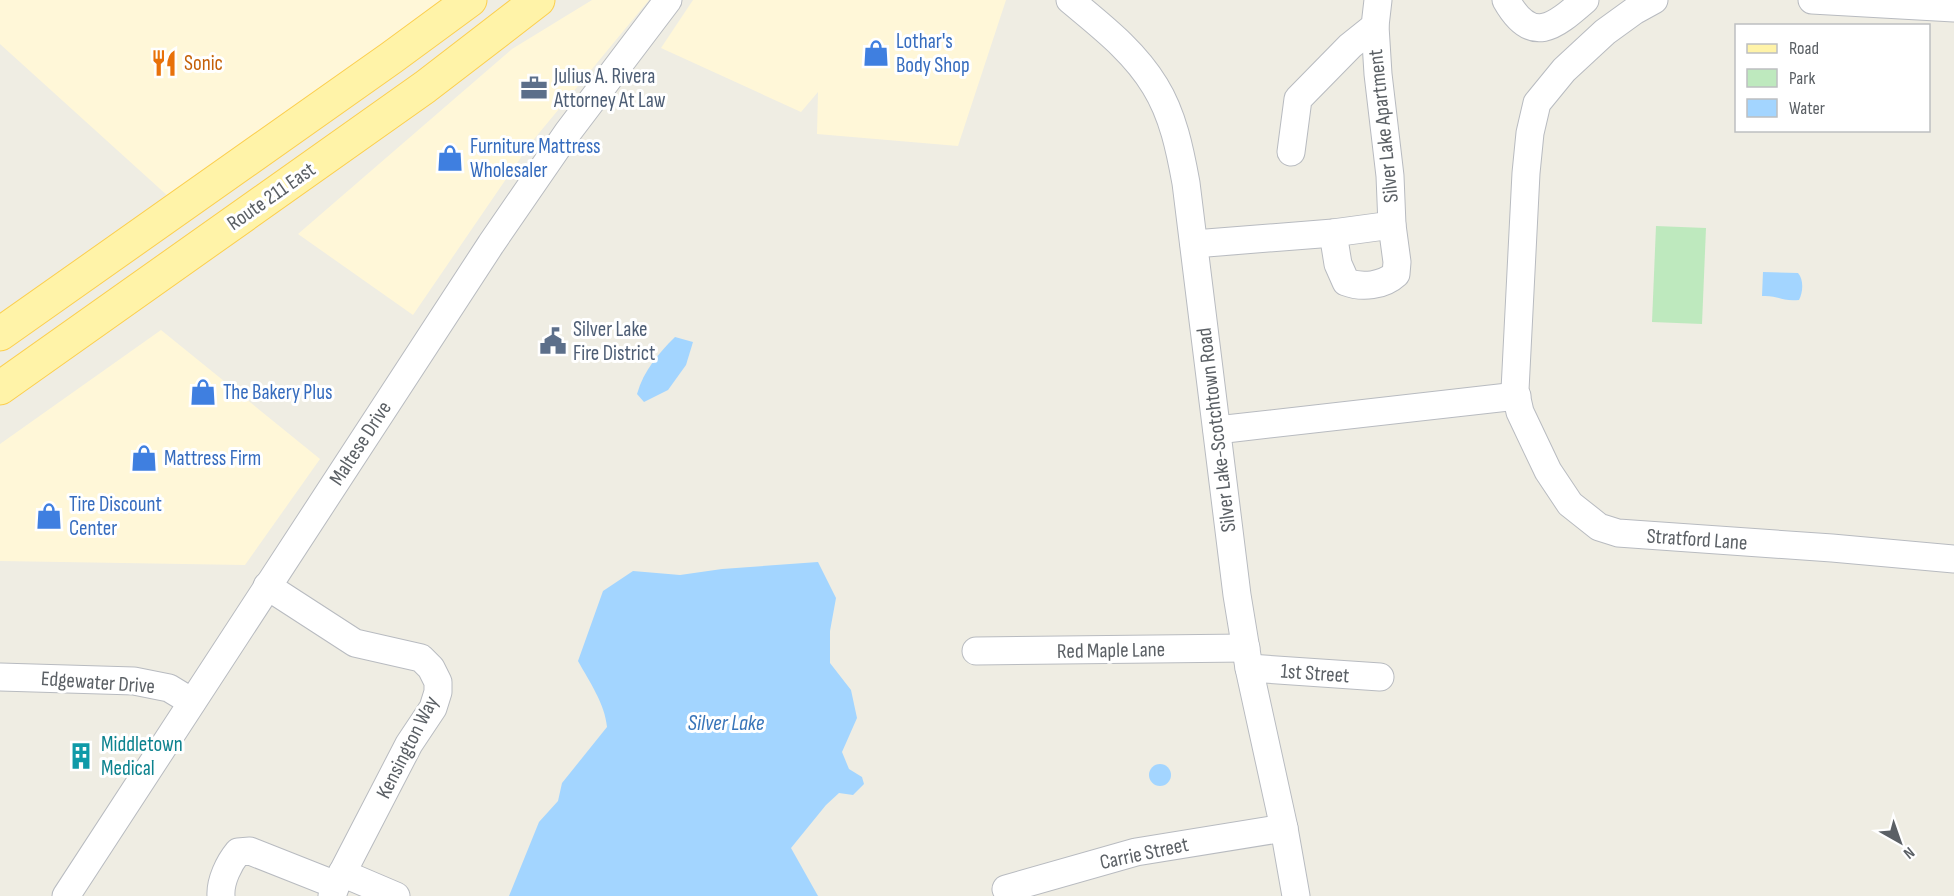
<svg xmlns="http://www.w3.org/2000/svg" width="1954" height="896" viewBox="0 0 1954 896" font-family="'Sofia Sans Condensed',sans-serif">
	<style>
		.commercial { fill: #fff7d8 }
		.green { fill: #bee9be }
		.water { fill: #a3d5ff }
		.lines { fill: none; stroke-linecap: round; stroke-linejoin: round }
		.minor-casing { stroke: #b8bbc0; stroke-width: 29 }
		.major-casing { stroke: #fccf4f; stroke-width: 35 }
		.minor { stroke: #fff; stroke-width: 27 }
		.major { stroke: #fff3a8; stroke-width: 33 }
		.labels { text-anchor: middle; stroke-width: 6; stroke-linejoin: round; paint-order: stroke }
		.shop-label { font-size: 21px; fill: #366cbe; stroke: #fff; text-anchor: start }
		.food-label { font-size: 21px; fill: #c56008; stroke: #fff; text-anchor: start }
		.service-label { font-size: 21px; fill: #4e5e75; stroke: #fff; text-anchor: start }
		.street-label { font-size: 21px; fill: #5b6065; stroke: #fff }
		.culture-label { font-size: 21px; fill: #0d838f; stroke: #fff; text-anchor: start }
		.water-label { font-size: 22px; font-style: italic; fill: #3875b9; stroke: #fff }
	</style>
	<rect width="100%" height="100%" fill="#efede3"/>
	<!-- commercial -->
	<g class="commercial">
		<path d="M0,0H455L180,207L0,44Z"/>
		<path d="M592,0H649L530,144L413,315L298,234L512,49Z"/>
		<path d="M693,0H1006L958,146L817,134L818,92L801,112L661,48Z"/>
		<path d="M161,330L320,459L245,565L0,561V444Z"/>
	</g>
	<!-- green -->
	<path class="green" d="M1656,226L1706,228L1702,324L1652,322Z"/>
	<!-- water -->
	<g class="water">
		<path d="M1763,272L1798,273C1804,280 1803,292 1799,300C1782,302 1778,295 1762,296Z"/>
		<path d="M675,337L693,342L686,365L668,390L644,402L637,394C644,370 658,354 675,337Z"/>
		<path d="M818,562L836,598L830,631V663L851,690L857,718L842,752L849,769L862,777L864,784L853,795L839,793L826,805L791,848L818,896H509L539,822L558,801L562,783L607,727C605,704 589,681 578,661L603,591L633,571L680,575L722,569Z"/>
		<circle cx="1160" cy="775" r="11"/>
	</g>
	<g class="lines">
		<defs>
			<g id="minor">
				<path d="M1070,0C1101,26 1134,51 1155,86C1173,115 1180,150 1186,183L1237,595L1249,668L1284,828L1296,896"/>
				<path d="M1506,0C1532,46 1554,27 1585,0"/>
				<path d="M1654,0L1634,11L1605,32L1564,70L1537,103L1530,133L1526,173L1515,390L1520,412L1548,471L1570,504L1599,527L1618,533L1832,548L1954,559"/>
				<path d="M1812,0L1954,8"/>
				<path d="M1291,152L1298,99L1350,46L1375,26L1378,0"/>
				<path d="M1333,233L1338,264L1346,282C1362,288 1383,286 1396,274L1397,262L1392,225L1390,176L1378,74L1375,26"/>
				<path d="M1194,244L1333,233L1392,225"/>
				<path d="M1217,430L1517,396"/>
				<path d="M267,586L355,643L421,658L431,668L438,682V692L433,708L409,744L336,885L332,896"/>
				<path d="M976,651L1246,648"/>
				<path d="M1249,668L1380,677"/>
				<path d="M0,677L134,681L169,688L192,702"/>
				<path d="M342,873L396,896"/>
				<path d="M1006,889L1136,852L1284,828"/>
				<path d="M66,896L491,244L568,132L668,0"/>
				<path d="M221,896C220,881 229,863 238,852L250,851L336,885"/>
			</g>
			<g id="major">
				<path d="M0,334L391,58L470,0"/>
				<path d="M0,388L425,87L538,0"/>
			</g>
		</defs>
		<!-- minor casing -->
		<use href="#minor" class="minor-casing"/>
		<!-- major casing -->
		<use href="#major" class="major-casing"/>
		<!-- minor -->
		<use href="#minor" class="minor"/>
		<!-- major -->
		<use href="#major" class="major"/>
	</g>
	<!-- icons -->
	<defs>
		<symbol id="shop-bare" viewBox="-9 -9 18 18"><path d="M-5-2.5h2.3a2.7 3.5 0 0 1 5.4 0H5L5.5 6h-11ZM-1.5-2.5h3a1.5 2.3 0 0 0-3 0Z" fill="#3f7fe0" stroke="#fff" stroke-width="2.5" paint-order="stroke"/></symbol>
		<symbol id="restaurant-bare" viewBox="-9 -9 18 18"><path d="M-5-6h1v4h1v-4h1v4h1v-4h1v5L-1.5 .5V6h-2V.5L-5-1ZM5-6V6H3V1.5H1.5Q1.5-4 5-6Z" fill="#e8710a" stroke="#fff" stroke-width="2.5" paint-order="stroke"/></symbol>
		<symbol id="office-bare" viewBox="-9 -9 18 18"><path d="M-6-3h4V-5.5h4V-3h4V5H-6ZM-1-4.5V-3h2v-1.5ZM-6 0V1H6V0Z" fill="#5c6f8a" stroke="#fff" stroke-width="2.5" paint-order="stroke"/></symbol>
		<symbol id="civic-bare" viewBox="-9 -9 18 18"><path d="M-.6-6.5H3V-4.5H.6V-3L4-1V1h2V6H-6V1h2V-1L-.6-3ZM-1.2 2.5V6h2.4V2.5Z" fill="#5c6f8a" stroke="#fff" stroke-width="2.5" paint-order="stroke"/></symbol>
		<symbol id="building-bare" viewBox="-9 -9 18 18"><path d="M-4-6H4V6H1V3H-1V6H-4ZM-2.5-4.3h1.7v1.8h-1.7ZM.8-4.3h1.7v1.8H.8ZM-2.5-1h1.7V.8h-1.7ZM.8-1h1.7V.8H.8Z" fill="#0f9aa8" stroke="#fff" stroke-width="2.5" paint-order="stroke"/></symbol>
	</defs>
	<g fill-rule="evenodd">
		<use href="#shop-bare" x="857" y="34" width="38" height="38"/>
		<use href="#restaurant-bare" x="145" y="44" width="38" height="38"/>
		<use href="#office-bare" x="515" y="69" width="38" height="38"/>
		<use href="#shop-bare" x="431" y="139" width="38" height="38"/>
		<use href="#civic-bare" x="534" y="322" width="38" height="38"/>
		<use href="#shop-bare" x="184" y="373" width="38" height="38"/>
		<use href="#shop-bare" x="125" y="439" width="38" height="38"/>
		<use href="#shop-bare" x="30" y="497" width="38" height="38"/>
		<use href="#building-bare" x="62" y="737" width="38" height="38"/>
	</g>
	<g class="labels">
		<!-- shop labels -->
		<g class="shop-label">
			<text x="896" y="48">Lothar's<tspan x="896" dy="24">Body Shop</tspan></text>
			<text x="470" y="153">Furniture Mattress<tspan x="470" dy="24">Wholesaler</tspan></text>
			<text x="223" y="399">The Bakery Plus</text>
			<text x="164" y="465">Mattress Firm</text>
			<text x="69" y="511">Tire Discount<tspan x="69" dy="24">Center</tspan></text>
		</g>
		<!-- food labels -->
		<g class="food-label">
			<text x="184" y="70">Sonic</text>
		</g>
		<!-- service labels -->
		<g class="service-label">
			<text x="554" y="83">Julius A. Rivera<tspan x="554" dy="24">Attorney At Law</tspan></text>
			<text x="573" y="336">Silver Lake<tspan x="573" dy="24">Fire District</tspan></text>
		</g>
		<!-- street labels -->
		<g class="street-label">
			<text transform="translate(1383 126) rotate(-96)" y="7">Silver Lake Apartment</text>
			<text transform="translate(271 196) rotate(-35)" y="7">Route 211 East</text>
			<text transform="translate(1216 430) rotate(-97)" y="7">Silver Lake-Scotchtown Road</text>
			<text transform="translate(360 443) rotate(-57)" y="7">Maltese Drive</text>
			<text transform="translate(1697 539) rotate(4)" y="7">Stratford Lane</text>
			<text transform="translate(1111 650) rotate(-1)" y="7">Red Maple Lane</text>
			<text transform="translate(1315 673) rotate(4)" y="7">1st Street</text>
			<text transform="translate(98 682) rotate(4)" y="7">Edgewater Drive</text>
			<text transform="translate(407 747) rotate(-63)" y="7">Kensington Way</text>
			<text transform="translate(1144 853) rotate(-12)" y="7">Carrie Street</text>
		</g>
		<!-- culture labels -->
		<g class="culture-label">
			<text x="101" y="751">Middletown<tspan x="101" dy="24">Medical</tspan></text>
		</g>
		<!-- water labels -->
		<g class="water-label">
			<text x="726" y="730">Silver Lake</text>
		</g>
	</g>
	<!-- legend -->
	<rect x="1735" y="24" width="195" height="108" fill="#ffffff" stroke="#bdbfc1" stroke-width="1.5"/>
	<rect x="1747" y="44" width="30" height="9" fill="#fff3a8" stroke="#bdbfc1" stroke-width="1.5"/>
	<text x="1789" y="54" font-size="18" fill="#5b6065">Road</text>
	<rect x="1747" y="69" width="30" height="18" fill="#bee9be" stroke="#bdbfc1" stroke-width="1.5"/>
	<text x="1789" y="84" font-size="18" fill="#5b6065">Park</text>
	<rect x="1747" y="99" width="30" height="18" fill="#a3d5ff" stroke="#bdbfc1" stroke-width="1.5"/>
	<text x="1789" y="114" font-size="18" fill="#5b6065">Water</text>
	<!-- north arrow -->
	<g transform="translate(1900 842) rotate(140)" stroke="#ffffff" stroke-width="4.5" paint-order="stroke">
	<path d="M0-4.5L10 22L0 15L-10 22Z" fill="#5b6065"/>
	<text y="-9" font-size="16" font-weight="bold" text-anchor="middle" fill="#5b6065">N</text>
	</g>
</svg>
